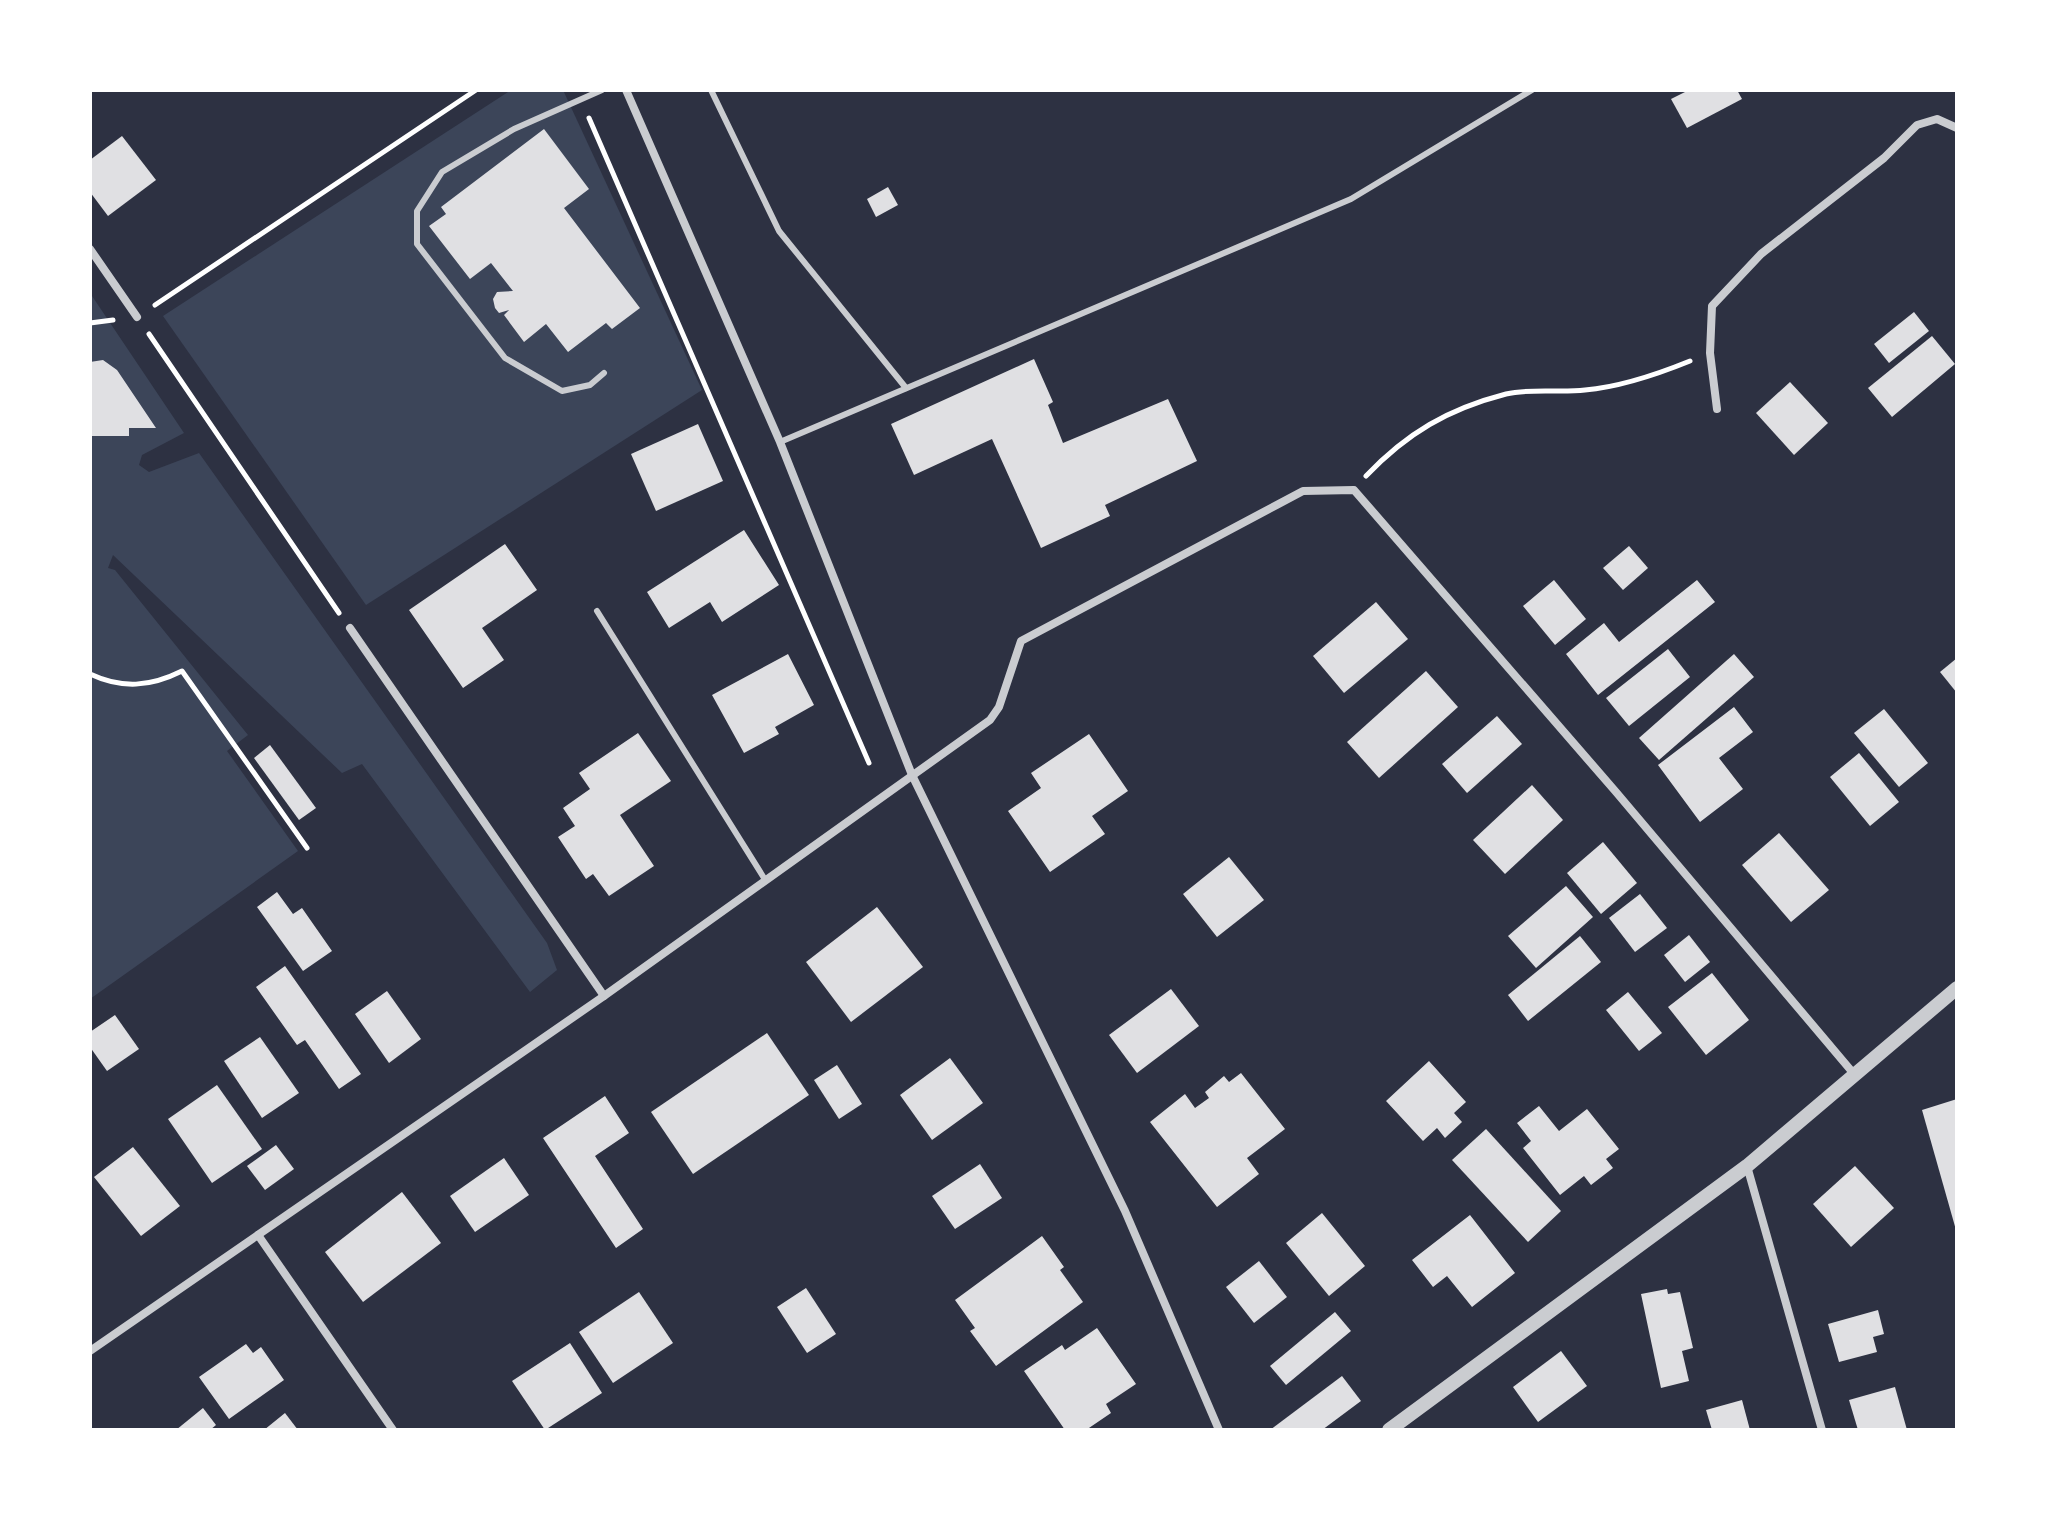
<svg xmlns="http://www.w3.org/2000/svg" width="2047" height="1520" viewBox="0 0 2047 1520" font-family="Figtree,sans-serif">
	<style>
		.green { fill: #3c4559 }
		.building { fill: #e0e0e3 }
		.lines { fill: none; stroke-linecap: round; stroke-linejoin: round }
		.path { stroke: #fff; stroke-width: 5 }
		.service { stroke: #caccd0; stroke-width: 6 }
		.minor { stroke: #caccd0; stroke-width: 8 }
		.tertiary { stroke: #caccd0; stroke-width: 14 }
	</style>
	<rect width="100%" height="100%" fill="#2d3142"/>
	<!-- green -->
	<g class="green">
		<path d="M511,90H563L702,390L366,605L163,316Z"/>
		<path d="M90,293L184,433L142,455L139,465L149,472L199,453L547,943L557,970L530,992L362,764L342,773L113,555L108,568L115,570L248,735L227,751L298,851L90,999Z"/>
	</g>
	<!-- building -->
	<g class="building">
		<path d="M1689,90H1737L1742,99L1687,128L1671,99Z"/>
		<path d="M544,129L589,189L564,208L640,308L612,329L606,323L568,352L546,324L524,342L504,315L509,310L499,313L495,308L493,299L497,292L513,291L491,263L470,279L429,226L446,214L441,207Z"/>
		<path d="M122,136L156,180L108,216L90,192V160Z"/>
		<path d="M888,187L898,205L876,217L867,199Z"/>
		<path d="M1914,312L1929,331L1889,363L1874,344Z"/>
		<path d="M1932,336L1955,364L1892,417L1868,388Z"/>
		<path d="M1034,359L1053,402L1048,405L1063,443L1168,399L1197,461L1105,505L1110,516L1041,548L992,439L914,475L891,424Z"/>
		<path d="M103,360L117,370L156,428H129V436H90V362Z"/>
		<path d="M1790,382L1828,423L1794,455L1756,413Z"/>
		<path d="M698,424L723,481L656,511L631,454Z"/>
		<path d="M744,530L779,585L722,622L710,602L669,628L647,592Z"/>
		<path d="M505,544L537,590L482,628L504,660L463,688L409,610Z"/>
		<path d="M1629,546L1648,568L1623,590L1603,568Z"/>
		<path d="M1554,580L1586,619L1555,645L1523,606Z"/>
		<path d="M1697,580L1715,602L1598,695L1566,654L1604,623L1619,642Z"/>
		<path d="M1376,602L1408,639L1344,693L1313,656Z"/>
		<path d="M1668,649L1690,677L1629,726L1606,698Z"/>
		<path d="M788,654L814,705L775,727L779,734L744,753L712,695Z"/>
		<path d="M1734,654L1754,677L1659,760L1639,738Z"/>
		<path d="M1957,658V693L1940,672Z"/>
		<path d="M1426,671L1458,707L1379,778L1347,742Z"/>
		<path d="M1734,707L1753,732L1719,758L1743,789L1700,822L1658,765Z"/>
		<path d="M1884,709L1928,763L1899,787L1854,733Z"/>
		<path d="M1497,716L1522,744L1467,793L1442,764Z"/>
		<path d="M638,733L671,781L620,815L654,866L609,896L593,874L586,879L558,837L575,826L563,808L590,789L579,773Z"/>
		<path d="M1089,734L1128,791L1092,816L1105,834L1050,872L1008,811L1041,788L1031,773Z"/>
		<path d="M270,745L316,808L299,820L254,758Z"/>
		<path d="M1859,753L1899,802L1870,826L1830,777Z"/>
		<path d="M1532,785L1563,820L1505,874L1473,840Z"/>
		<path d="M1779,833L1829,890L1791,922L1742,865Z"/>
		<path d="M1603,842L1637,883L1601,914L1567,873Z"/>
		<path d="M1229,857L1264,900L1217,937L1183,894Z"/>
		<path d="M1566,886L1593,917L1536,968L1508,936Z"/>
		<path d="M277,892L293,914L302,908L332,951L303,971L257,907Z"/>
		<path d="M1640,894L1667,928L1635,952L1609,918Z"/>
		<path d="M877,907L923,967L851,1022L806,962Z"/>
		<path d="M1689,935L1710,962L1685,982L1664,955Z"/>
		<path d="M1580,936L1601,962L1528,1021L1508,995Z"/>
		<path d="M285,966L361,1074L339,1089L305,1040L297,1045L256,987Z"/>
		<path d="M1712,973L1749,1020L1706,1055L1668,1007Z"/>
		<path d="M1171,989L1199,1026L1137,1073L1109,1035Z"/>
		<path d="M387,991L421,1039L389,1063L355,1014Z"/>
		<path d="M1628,992L1662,1033L1639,1051L1606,1010Z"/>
		<path d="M115,1015L139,1049L107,1071L90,1047V1032Z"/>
		<path d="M767,1033L809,1095L693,1174L651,1112Z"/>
		<path d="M260,1037L299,1093L262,1118L224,1061Z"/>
		<path d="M950,1058L983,1103L932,1140L900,1095Z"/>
		<path d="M1429,1061L1466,1102L1454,1113L1462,1122L1445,1138L1437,1128L1423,1141L1386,1101Z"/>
		<path d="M837,1065L862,1104L839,1119L814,1080Z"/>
		<path d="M1241,1073L1285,1129L1247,1158L1259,1174L1217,1207L1150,1122L1185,1094L1195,1108L1209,1098L1205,1092L1224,1076L1229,1082Z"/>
		<path d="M217,1085L262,1149L212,1183L168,1119Z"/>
		<path d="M605,1096L629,1133L595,1156L643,1229L616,1248L543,1138Z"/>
		<path d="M1957,1099V1230H1956L1922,1110Z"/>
		<path d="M1539,1106L1559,1131L1587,1109L1619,1149L1606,1159L1613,1168L1591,1185L1584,1176L1560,1195L1523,1148L1531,1141L1517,1123Z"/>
		<path d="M1486,1129L1561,1211L1528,1242L1452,1160Z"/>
		<path d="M276,1145L294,1169L265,1190L247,1166Z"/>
		<path d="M133,1147L180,1206L141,1236L94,1177Z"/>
		<path d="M504,1158L529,1195L475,1232L450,1196Z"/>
		<path d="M980,1164L1002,1198L955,1229L932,1196Z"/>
		<path d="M1855,1166L1894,1208L1851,1247L1813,1204Z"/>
		<path d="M402,1192L441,1243L363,1302L325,1252Z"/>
		<path d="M1322,1213L1365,1266L1329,1296L1286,1243Z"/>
		<path d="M1470,1215L1515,1273L1472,1307L1447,1276L1433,1287L1412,1260Z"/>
		<path d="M1042,1236L1064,1267L1060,1270L1083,1302L996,1366L970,1331L975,1328L955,1300Z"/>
		<path d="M1259,1261L1287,1297L1254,1323L1226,1287Z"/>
		<path d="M806,1288L836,1334L807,1353L777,1307Z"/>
		<path d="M1667,1289L1668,1294L1680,1292L1693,1348L1682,1351L1689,1381L1661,1388L1641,1294Z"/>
		<path d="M639,1292L673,1343L613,1383L579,1332Z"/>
		<path d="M1878,1310L1884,1334L1873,1337L1877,1352L1839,1362L1828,1324Z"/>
		<path d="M1335,1312L1351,1331L1286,1385L1270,1366Z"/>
		<path d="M1097,1328L1136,1384L1106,1404L1111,1413L1086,1430H1065L1024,1371L1062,1345L1065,1350Z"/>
		<path d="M570,1343L602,1393L545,1430L512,1381Z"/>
		<path d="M246,1344L253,1353L261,1347L284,1380L229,1419L199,1377Z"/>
		<path d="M1561,1351L1587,1386L1538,1422L1513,1387Z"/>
		<path d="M1342,1376L1361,1401L1322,1430H1270Z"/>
		<path d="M1895,1387L1907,1430H1858L1849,1400Z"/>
		<path d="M1742,1400L1750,1430H1712L1706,1410Z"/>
		<path d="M203,1408L216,1425L210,1430H176Z"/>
		<path d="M285,1413L298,1430H264Z"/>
	</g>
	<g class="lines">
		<!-- path -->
		<g class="path">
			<path d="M589,118L869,763"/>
			<path d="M155,305L476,90"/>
			<path d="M90,323L113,320"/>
			<path d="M149,334L339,613"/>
			<path d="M1366,476C1407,433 1448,409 1506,394C1532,388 1559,393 1585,390C1620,387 1658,374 1690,361"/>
			<path d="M90,674C122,689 150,687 182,671L307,848"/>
		</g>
		<!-- service -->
		<g class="service">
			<path d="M602,90L514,129L442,172L417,211V244L505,358L562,391L590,385L604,373"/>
			<path d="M711,90L779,231L906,388"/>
			<path d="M780,442L1351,199L1532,90"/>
			<path d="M597,611L764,878"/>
		</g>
		<!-- minor -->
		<g class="minor">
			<path d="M626,90L780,442L912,775L1125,1211L1219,1430"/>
			<path d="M90,249L137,317"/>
			<path d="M1717,409L1710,353L1712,306L1761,254L1884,158L1917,125L1937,119L1957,128"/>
			<path d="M350,628L604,996"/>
			<path d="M1747,1166L1822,1430"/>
			<path d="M258,1235L393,1430"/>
			<path d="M90,1351L604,996L990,720L999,707L1021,641L1303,491L1354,490L1616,792L1854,1074"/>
		</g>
		<!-- tertiary -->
		<path class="tertiary" d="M1389,1430L1747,1166L1957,988"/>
	</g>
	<!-- border -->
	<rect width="2047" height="1520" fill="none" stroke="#ffffff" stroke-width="184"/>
</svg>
